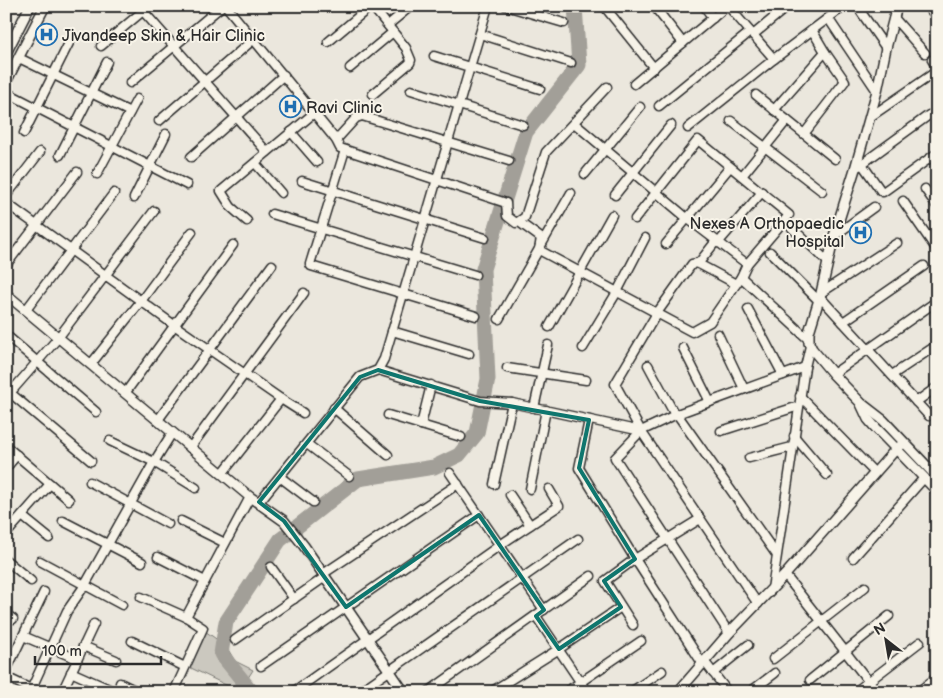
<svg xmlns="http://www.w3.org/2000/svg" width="943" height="698" viewBox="0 0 943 698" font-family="'Balsamiq Sans',sans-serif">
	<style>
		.green { fill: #cbc8bf; stroke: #7b7a75 }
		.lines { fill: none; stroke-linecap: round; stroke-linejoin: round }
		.river { stroke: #a29f98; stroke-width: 15 }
		.minor-casing { stroke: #2b2b2b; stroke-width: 11 }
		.tertiary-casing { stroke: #2b2b2b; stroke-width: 12 }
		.minor { stroke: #f7f3e8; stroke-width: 8 }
		.tertiary { stroke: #f7f3e8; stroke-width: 9 }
		.marked { fill: none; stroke: #0f766e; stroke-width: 4; stroke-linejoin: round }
		.labels { text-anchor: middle; stroke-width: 4; stroke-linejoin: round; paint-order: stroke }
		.poi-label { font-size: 16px; fill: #2b2b2b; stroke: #f7f3e8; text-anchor: start }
	</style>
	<rect width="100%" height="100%" fill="#ebe7dd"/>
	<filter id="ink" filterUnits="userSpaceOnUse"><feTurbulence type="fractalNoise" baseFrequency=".02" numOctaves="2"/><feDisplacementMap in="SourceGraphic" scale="10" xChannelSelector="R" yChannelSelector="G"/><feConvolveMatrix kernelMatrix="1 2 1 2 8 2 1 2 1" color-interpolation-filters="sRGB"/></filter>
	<g filter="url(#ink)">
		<!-- green -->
		<path class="green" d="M205,631L226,646L235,661L253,670L246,681L230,687L189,667Z"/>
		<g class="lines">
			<!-- river -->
			<path class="river" d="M252,692L221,654L226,622L280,540L358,479L434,467L459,455L477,433L488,379L483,269L526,132L579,65L575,6"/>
			<defs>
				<g id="minor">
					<path d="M226,6L314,113L336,140L340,148L506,203L507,216L516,223L525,217L546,152L607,87"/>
					<path d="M372,6L406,48L411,60L410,63L373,94"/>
					<path d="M506,6L564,23"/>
					<path d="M604,6L654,68"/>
					<path d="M654,6L683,43"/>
					<path d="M704,6L713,18"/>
					<path d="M728,6L774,59"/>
					<path d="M865,6L861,9V12L886,48"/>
					<path d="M927,6L937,17"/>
					<path d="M143,11L267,152"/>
					<path d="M828,18L877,91"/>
					<path d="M894,18L925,53"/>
					<path d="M388,25L411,6"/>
					<path d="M480,34L571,63"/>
					<path d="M753,35L788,6"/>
					<path d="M328,42L371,6"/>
					<path d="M101,46L149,6"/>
					<path d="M434,56L540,89"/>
					<path d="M19,58L130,112"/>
					<path d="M932,60L937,67"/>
					<path d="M350,68L393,32"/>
					<path d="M130,83L222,6"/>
					<path d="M634,84L727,6"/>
					<path d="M411,90L523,125"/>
					<path d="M6,92L187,185"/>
					<path d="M756,95L835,159"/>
					<path d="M659,106L750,32"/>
					<path d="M774,110L825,52"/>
					<path d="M870,117L937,71"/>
					<path d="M159,121L254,39"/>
					<path d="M731,121L822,191"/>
					<path d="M574,123L688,219L747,264"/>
					<path d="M688,128L774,59L844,6"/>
					<path d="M291,132L317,162"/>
					<path d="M24,133L72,37"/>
					<path d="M804,134L845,81L825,52L812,30"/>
					<path d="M336,140L356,118L362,116L509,161"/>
					<path d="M345,150L310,264L311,266L476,316"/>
					<path d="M60,155L107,62"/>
					<path d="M191,157L284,75"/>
					<path d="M255,163L281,193"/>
					<path d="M862,164L881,191L883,192L937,153"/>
					<path d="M859,166L929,115"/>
					<path d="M97,174L137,99"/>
					<path d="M585,174L640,107"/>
					<path d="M742,176L787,120"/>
					<path d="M302,181L485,238"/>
					<path d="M925,189L937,206"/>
					<path d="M615,195L671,125"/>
					<path d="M6,196L40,152"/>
					<path d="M134,198L166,134"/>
					<path d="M903,201L937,250"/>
					<path d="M6,203L174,325L281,399L303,413"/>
					<path d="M272,214L475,275"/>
					<path d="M247,221L231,207L221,191L314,113"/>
					<path d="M519,222L541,238L539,250L692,332L710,322L741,277L747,264L789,215L698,140L635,219"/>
					<path d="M792,228L828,262"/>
					<path d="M834,236L874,207"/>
					<path d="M718,243L762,192"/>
					<path d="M666,244L730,167"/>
					<path d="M770,252L819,301"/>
					<path d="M698,264L716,241"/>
					<path d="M6,265L77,172"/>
					<path d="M741,277L809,340"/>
					<path d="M736,284L697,263L692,264L657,313L615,384L641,431L758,604"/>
					<path d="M821,293L897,243"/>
					<path d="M820,297L929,416"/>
					<path d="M748,309L783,375"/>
					<path d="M26,310L114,193"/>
					<path d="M499,319L571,193"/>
					<path d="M843,322L924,266"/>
					<path d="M549,327L612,215"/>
					<path d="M392,331L469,354"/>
					<path d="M718,334L744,389"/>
					<path d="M6,335L96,412"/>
					<path d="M583,348L617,292L645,238"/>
					<path d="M683,348L710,402"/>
					<path d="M91,364L141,301L192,232"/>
					<path d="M648,365L675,415"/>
					<path d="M507,368L586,380"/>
					<path d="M378,370L480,401L512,403L641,431L677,414L805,367"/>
					<path d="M833,374L937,301"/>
					<path d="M892,375L937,345"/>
					<path d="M8,391L91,461"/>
					<path d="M126,392L233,245"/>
					<path d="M10,393L58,338L154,211"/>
					<path d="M800,396L875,473"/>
					<path d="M916,402L937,387"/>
					<path d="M334,408L388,455"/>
					<path d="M534,408L548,345"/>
					<path d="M677,414L776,554"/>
					<path d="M388,415L461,437"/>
					<path d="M158,420L272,265"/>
					<path d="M589,420L579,468L635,559L702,663"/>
					<path d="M421,425L431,385"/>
					<path d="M641,431L615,458L729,633"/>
					<path d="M721,431L799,406"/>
					<path d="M794,436L827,475"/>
					<path d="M110,441L154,462L196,488"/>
					<path d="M307,444L349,476"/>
					<path d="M6,446L69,500"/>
					<path d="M190,448L304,293"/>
					<path d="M749,458L792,447"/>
					<path d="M6,468L17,455"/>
					<path d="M450,473L544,610"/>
					<path d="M222,474L281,399"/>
					<path d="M280,477L313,502"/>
					<path d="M90,482L168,524"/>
					<path d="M494,484L512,403"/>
					<path d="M530,489L546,410"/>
					<path d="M510,495L530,525"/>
					<path d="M259,502L360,377L378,370L384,359L488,6"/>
					<path d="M22,516L49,538"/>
					<path d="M63,521L142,562"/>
					<path d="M181,521L225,543"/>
					<path d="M6,534L50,484"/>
					<path d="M158,557L205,581"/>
					<path d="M853,558L924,478"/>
					<path d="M6,560L31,581"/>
					<path d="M40,561L122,605"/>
					<path d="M271,567L294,599"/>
					<path d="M323,574L458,484"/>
					<path d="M785,575L877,692"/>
					<path d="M772,589L805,367L810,346"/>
					<path d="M141,597L186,617L203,628L174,692"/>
					<path d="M6,614L13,619"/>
					<path d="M536,616L587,692"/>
					<path d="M186,617L250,497"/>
					<path d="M633,625L605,581L635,559L700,519"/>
					<path d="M23,636L77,659"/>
					<path d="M235,640L325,577"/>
					<path d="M132,641L185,667"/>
					<path d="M83,646L116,660"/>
					<path d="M773,659L865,587"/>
					<path d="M704,661L728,692"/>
					<path d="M261,666L479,515"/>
					<path d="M6,671L44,592"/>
					<path d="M71,672L109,689"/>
					<path d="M713,673L748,645"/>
					<path d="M6,677L37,692"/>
					<path d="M810,680L889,616"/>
					<path d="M120,683L139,692"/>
					<path d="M30,692L67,611L85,585L154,462L172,433"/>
					<path d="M62,692L94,624"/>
					<path d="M293,692L500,545L559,506L549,489"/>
					<path d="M359,692L578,539"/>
					<path d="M428,692L591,576"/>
					<path d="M491,692L559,649L621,607"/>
					<path d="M566,692L641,641"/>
					<path d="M631,692L662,671"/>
					<path d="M750,692L775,673"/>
					<path d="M855,692L920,642"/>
					<path d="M918,692L937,677"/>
				</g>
				<g id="tertiary">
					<path d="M897,6L886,48L877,91L855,169L834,236L821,293L809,332V343L812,349L833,374L861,403L883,420L937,477"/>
					<path d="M6,53L30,6"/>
					<path d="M6,82L45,6"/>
					<path d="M6,294L250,497L284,521L304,546L404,692"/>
					<path d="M861,404L868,419L874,426L937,491"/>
					<path d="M678,692L729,633L785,575L896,449L904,443"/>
				</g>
			</defs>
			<!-- minor casing -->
			<use href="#minor" class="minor-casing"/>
			<!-- tertiary casing -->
			<use href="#tertiary" class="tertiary-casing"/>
			<!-- minor -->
			<use href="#minor" class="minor"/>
			<!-- tertiary -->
			<use href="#tertiary" class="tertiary"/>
		</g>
	</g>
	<!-- marked area -->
	<path class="marked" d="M378,370L480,401L589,420L579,468L635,559L604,581L621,607L559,649L536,616L544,610L479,515L346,607L284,521L259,502L360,377Z"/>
	<!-- icons -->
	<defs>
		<symbol id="hospital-ring" viewBox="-11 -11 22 22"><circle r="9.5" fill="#f7f3e8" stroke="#1f6fb2" stroke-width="1.5"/><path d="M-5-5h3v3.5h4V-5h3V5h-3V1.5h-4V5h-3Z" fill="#1f6fb2"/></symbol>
	</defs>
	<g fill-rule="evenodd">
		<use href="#hospital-ring" x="34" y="22" width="25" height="25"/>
		<use href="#hospital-ring" x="278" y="94" width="25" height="25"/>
		<use href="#hospital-ring" x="848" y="220" width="25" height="25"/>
	</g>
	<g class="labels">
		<!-- poi labels -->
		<g class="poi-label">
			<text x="62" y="41">Jivandeep Skin &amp; Hair Clinic</text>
			<text x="306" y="113">Ravi Clinic</text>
			<text x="844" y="229" text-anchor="end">Nexes A Orthopaedic<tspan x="844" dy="18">Hospital</tspan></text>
		</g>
	</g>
	<!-- margin -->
	<rect width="943" height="698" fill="none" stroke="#f7f3e8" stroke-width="25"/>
	<rect x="12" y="12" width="918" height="673" fill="none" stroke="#2b2b2b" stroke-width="2" filter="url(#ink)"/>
	<!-- north arrow -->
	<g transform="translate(886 640) rotate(329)" stroke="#f7f3e8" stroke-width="4" paint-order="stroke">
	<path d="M0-4L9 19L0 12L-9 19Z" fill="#2b2b2b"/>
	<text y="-8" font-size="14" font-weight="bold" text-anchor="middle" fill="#2b2b2b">N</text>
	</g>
	<!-- scale -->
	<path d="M35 656v8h126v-8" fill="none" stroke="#2b2b2b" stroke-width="2.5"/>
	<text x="42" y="656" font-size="15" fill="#2b2b2b" stroke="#f7f3e8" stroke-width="4" paint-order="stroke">100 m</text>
</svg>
